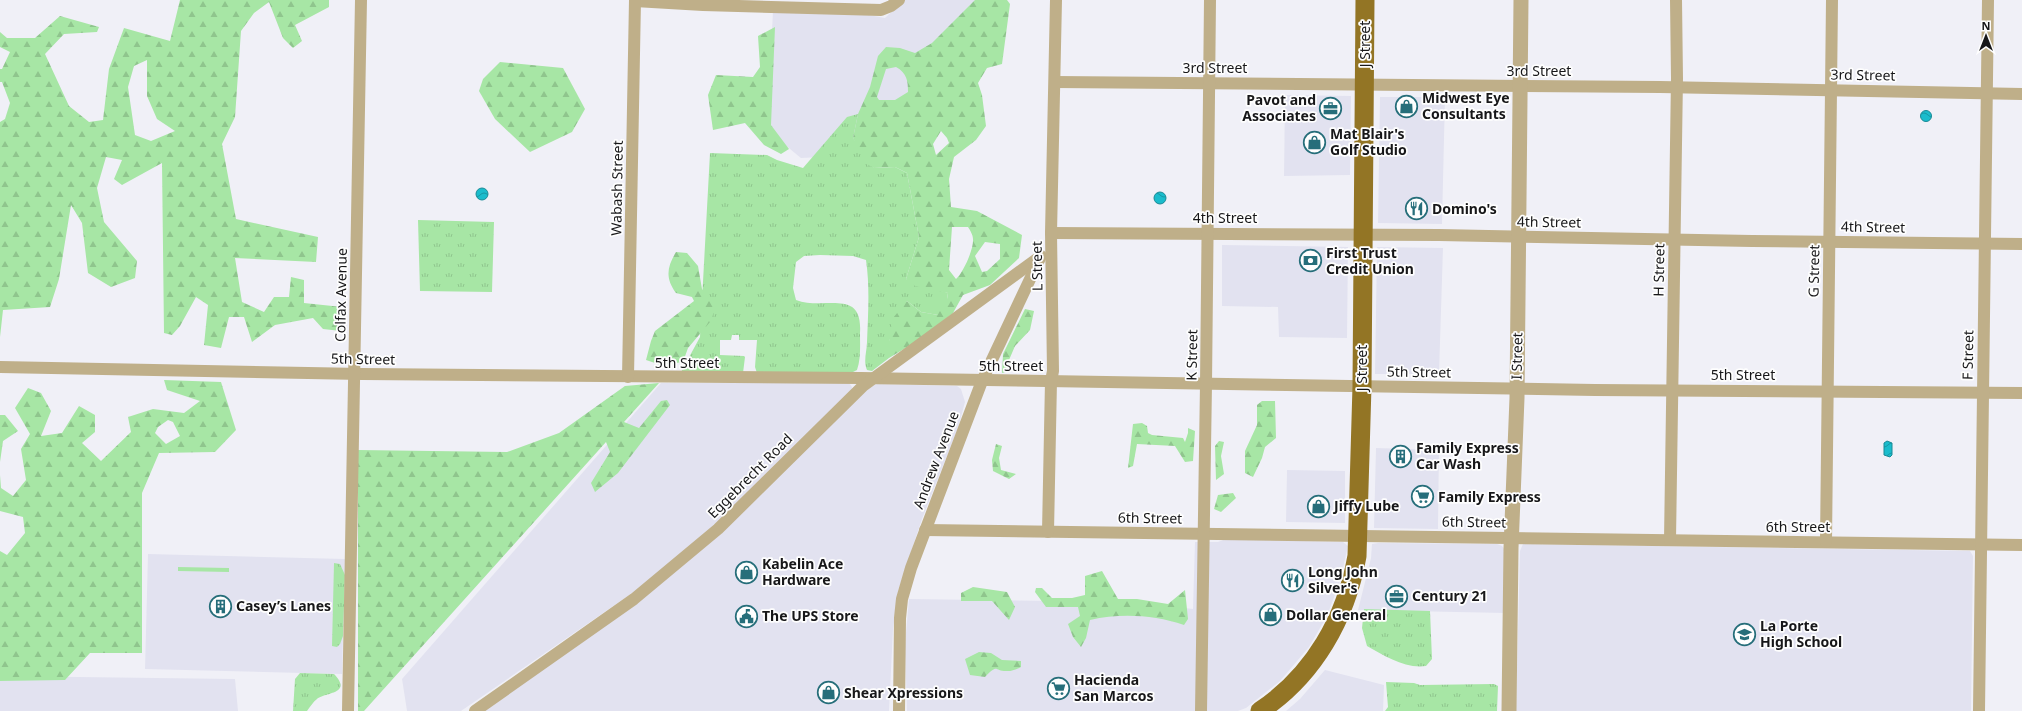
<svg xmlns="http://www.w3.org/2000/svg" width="2022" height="711" viewBox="0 0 2022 711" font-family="'Noto Sans',sans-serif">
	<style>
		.built { fill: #e2e2f0 }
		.grass { fill: url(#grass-tufts) }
		.forest { fill: url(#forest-firs); fill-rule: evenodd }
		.water { fill: url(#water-waves); stroke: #198a96 }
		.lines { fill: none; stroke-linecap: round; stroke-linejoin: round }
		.minor { stroke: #bfaf89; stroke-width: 12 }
		.tertiary { stroke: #bfaf89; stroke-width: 15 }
		.primary { stroke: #937525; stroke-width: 19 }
		.labels { text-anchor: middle; stroke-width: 3.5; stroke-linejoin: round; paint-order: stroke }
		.street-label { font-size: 14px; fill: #171719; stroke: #fefefe }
		.poi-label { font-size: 14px; font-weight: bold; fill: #171719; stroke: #fefefe; text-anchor: start }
	</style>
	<defs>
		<pattern id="grass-tufts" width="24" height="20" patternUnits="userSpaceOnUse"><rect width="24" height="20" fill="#a7e6a5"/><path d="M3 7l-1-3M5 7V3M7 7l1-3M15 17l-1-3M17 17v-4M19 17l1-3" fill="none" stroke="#8fc58d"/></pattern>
		<pattern id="forest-firs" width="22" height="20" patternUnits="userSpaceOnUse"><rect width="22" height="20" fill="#a7e6a5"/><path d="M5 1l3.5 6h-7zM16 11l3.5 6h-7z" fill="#8fc58d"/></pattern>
		<pattern id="water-waves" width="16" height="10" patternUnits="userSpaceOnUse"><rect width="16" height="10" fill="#1abccc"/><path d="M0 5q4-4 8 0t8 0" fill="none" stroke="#1698a5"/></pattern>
	</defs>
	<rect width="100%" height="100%" fill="#f0f0f7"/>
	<!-- built -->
	<g class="built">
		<path d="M904,0H1005L884,154L801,158L767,130L773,11L852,12L885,18Z"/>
		<path d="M1285,95L1351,96L1350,175L1284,176Z"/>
		<path d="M1380,97H1445L1442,224L1378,223Z"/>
		<path d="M1222,245L1348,247L1347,338L1279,337L1278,307L1222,306Z"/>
		<path d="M1377,247L1443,248L1439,374H1375Z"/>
		<path d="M661,383H849L852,387L851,392L703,536L635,591L461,711H407L402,679Z"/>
		<path d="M877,384L957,386L961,389L965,402L958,428L922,519L898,591L893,629L889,711H484L662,582L870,387Z"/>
		<path d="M1376,448L1439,450L1438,529L1374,528Z"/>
		<path d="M1287,470L1345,471V523L1286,522Z"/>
		<path d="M1226,539L1343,542L1348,546L1340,581L1327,616L1309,647L1280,681L1246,708L1238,711H907L905,644L909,599L1133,602L1193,609L1195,542H1218Z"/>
		<path d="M1378,543L1497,544L1502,546L1506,552V613L1358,610L1371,558L1372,544Z"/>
		<path d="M1523,544L1970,551L1973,556L1971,711H1516L1520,551Z"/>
		<path d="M148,554L345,559L342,674L145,669Z"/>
		<path d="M1325,670L1384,685L1383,711H1286L1300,699Z"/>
		<path d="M0,676L235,679L238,711H0Z"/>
	</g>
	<!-- grass -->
	<g class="grass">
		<path d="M858,114L853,138L874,168L895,167L907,173L919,237L906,279L948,293L947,299L938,315L921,312L907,301L889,341V358L872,371L867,370C863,361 867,351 867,342C868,315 870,287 866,260L853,256L820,255L804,256L796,262L793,288L796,300C824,311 863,287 860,333C860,345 861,359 857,370L853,372L757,373L755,367L757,340H739V335H732L731,340H720V355L744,356L745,357L743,373L680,374L700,337L710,153L767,155L777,160L803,168L847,117Z"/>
		<path d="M418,220L494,222L492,292L420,291Z"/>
		<path d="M334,563L340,564L345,575L343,636L340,644L337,647L332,646Z"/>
		<path d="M178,567L229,568V572L178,571Z"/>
		<path d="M1364,609L1430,611L1432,659L1426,666C1405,669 1385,656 1367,646L1362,628Z"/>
		<path d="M300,673L334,674C353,694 326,692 317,699C313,702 310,707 307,711H293L295,679Z"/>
		<path d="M1386,682L1414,683L1420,685L1494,684L1498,686L1497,711H1385L1388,707Z"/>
	</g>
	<!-- forest -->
	<g class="forest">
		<path d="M180,0H329V7L295,25L302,41L293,48L283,38L269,2L254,13L241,31L235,117L222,144L236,219L318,237L316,262L235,258L242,302L264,312L274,297H289L291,277L304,280V303L342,307L341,331L323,329L313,318L275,325L252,342L244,317H229L221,348L204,345L208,305L196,297L180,326L172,335L164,333L162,163L122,185L114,179L122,160L106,157L97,188L104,222L137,261L135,278L111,287L88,273L82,223L71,205L59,279L50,307L3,310L0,337V122L5,119L10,103L2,82H0V69H2L10,52L0,47V32L7,38H35L60,16L99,27L97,32L64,34L45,54L69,106L89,122L103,120L109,69L124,28L170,41ZM147,60V96L157,119L175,131L151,141L135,135L128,87L134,66Z"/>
		<path d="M975,0H1007L1010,4L1002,64L987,68L978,83L982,95L986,126L976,140L954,157L949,179L951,207L977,211L1022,235L1019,258L990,285L963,295L953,313L922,338L889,358V341L893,318L907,301L921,312L938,315L934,302L936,297L947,299L948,293L915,286L906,279L919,237L907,173L895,167L874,168L865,163L853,138L858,114L870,87L878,56L886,47L900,48L915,53L932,43ZM896,67C907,73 908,81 908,92L895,100H879L877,97L886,69ZM941,131L947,138L949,143L936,155L933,144ZM952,227H968C970,230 973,235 973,239C974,249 963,273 956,279L949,270ZM985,242L1000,244V259L987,271L982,272L975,256Z"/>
		<path d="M775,27L771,125L789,149L781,154L764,145L745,123L713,130L708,95L716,75L753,77L760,67L758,36Z"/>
		<path d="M500,62L563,68L585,109L572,132L530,152L495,119L479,91L483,79Z"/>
		<path d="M676,252L687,253L698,266L702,289L712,301L715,309L710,322L688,348L683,362L661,365L646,360L651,341L655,331L694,301L692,297L676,293C665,278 667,267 676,252Z"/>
		<path d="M1025,309L1034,311L1030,330L1015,346L1009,360L1013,370L1002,373L1003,354Z"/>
		<path d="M164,380L221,382L236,430L215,452L159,453L142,493V653H90L65,680L0,681V551L7,555L25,533L23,517L0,511V475L1,488L13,496L26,480L21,449L30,434L15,408L28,388L41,393L51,411L41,436L62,433L79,406L95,415V432L82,443L101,461L131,432L128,417L153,409L184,413L200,401L167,390ZM168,420L173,422L180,436L166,444L155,433L158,427Z"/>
		<path d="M659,383L624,422L639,428L661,401L667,400L670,405L618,473L595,492L591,483L610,452L606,442L364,711H358V450L507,452L559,433L625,386Z"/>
		<path d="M1262,401H1275L1276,438L1265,447L1262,458L1253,477L1245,473V451L1257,425V405Z"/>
		<path d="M0,415H5L18,431L3,441L0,462Z"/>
		<path d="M1142,423L1147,426L1148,433L1152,435L1183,438L1185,442L1188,433V428L1195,431L1193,461L1185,462L1175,446L1137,444L1133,466L1128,468L1133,424Z"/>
		<path d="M1219,441L1224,442L1221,456L1224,474L1216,480L1215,446Z"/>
		<path d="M996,444L1002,446L999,458L1001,470L1016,474L1009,479L993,471L992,460Z"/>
		<path d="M1233,493L1236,498L1221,512L1214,509L1218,495Z"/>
		<path d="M1102,571L1118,599H1137L1168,604L1185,590L1188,619L1184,625C1154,615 1121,613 1090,620L1086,638L1081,647L1073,637L1068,624L1080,616L1078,607H1046L1035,592L1036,588H1042L1052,598H1072L1085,595V576Z"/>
		<path d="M973,587L1007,592L1015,607L1009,620L992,601H961V593Z"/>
		<path d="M979,652L991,653L1002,660L1021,661V667C1017,669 1012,671 1008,671C994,672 999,662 985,677L970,675L965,659Z"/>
	</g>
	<!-- water -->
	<g class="water">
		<circle cx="1926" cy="116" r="5.5"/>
		<circle cx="482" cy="194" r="6"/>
		<circle cx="1160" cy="198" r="6"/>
		<path d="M1887,441L1892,443V455L1890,457L1884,455V443Z"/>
	</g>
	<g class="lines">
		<!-- minor -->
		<g class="minor">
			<path d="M635,1L703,5L881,10L891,6L899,0"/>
			<path d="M1055,82L1660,87L2022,94"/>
			<path d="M1051,233L1439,235L1752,241L2022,244"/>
			<path d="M0,367L362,374L861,378L1595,390L2022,393"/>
			<path d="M628,377L635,0"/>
			<path d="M925,530L2022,545"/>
			<path d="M1048,532L1051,381L1053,371L1051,233L1056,0"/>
			<path d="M1670,540L1677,78L1676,0"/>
			<path d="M1826,542L1832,0"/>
			<path d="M348,711L361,0"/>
			<path d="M475,711L634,599L718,529L863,386L1041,256"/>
			<path d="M899,711L900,618L902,599L911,568L982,381L1040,258"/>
			<path d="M1201,711L1206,384L1210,0"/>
			<path d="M1979,711L1988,0"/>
		</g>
		<!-- tertiary -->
		<path class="tertiary" d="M1509,711L1511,548L1517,398L1521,0"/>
		<!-- primary -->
		<path class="primary" d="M1260,711C1314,675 1346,618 1357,556L1362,386L1365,0"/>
	</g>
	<!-- icons -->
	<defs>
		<symbol id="shop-ring" viewBox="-11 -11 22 22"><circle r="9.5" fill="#fefefe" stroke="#266e7a" stroke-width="1.5"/><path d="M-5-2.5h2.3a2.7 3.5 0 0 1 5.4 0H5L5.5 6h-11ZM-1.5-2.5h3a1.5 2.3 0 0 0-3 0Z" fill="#266e7a"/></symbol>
		<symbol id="office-ring" viewBox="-11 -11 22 22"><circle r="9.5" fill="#fefefe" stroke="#266e7a" stroke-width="1.5"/><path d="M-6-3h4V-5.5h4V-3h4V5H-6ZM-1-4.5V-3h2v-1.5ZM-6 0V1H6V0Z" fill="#266e7a"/></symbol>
		<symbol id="restaurant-ring" viewBox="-11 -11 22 22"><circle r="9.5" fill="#fefefe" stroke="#266e7a" stroke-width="1.5"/><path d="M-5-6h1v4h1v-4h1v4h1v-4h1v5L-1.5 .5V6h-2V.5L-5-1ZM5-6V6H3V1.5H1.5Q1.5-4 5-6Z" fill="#266e7a"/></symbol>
		<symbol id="bank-ring" viewBox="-11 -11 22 22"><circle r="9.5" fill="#fefefe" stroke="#266e7a" stroke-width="1.5"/><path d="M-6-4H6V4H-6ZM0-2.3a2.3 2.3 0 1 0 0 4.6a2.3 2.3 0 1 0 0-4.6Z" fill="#266e7a"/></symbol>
		<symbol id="building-ring" viewBox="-11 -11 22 22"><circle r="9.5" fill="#fefefe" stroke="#266e7a" stroke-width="1.5"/><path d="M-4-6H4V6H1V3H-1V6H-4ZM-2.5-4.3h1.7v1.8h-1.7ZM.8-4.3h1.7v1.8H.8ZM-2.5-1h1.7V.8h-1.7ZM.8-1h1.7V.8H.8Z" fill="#266e7a"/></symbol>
		<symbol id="supermarket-ring" viewBox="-11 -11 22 22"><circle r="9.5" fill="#fefefe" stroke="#266e7a" stroke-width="1.5"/><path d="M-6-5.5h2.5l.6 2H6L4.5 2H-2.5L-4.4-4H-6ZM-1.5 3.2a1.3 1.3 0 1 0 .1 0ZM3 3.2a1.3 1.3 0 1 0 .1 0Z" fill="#266e7a"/></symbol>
		<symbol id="civic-ring" viewBox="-11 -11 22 22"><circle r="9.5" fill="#fefefe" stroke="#266e7a" stroke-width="1.5"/><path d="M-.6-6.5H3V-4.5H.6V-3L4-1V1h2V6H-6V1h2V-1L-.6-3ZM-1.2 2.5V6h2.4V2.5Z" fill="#266e7a"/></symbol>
		<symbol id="school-ring" viewBox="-11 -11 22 22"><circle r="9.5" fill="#fefefe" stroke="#266e7a" stroke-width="1.5"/><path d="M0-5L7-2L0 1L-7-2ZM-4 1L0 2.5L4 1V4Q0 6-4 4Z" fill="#266e7a"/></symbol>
	</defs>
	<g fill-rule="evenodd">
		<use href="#shop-ring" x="1394" y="94" width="25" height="25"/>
		<use href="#office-ring" x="1318" y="96" width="25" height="25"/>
		<use href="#shop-ring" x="1302" y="130" width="25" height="25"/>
		<use href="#restaurant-ring" x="1404" y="196" width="25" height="25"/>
		<use href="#bank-ring" x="1298" y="248" width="25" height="25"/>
		<use href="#building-ring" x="1388" y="444" width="25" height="25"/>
		<use href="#supermarket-ring" x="1410" y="484" width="25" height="25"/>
		<use href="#shop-ring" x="1306" y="494" width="25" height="25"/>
		<use href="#shop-ring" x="734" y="560" width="25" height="25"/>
		<use href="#restaurant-ring" x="1280" y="568" width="25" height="25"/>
		<use href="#office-ring" x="1384" y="584" width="25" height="25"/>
		<use href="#building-ring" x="208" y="594" width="25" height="25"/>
		<use href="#shop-ring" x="1258" y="602" width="25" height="25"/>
		<use href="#civic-ring" x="734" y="604" width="25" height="25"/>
		<use href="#school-ring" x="1732" y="622" width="25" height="25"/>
		<use href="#supermarket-ring" x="1046" y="676" width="25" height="25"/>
		<use href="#shop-ring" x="816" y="680" width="25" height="25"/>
	</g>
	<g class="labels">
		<!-- street labels -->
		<g class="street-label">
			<text transform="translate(1365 44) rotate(-90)" y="5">J Street</text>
			<text x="1215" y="73">3rd Street</text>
			<text x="1539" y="76">3rd Street</text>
			<text transform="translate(1863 75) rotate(1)" y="5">3rd Street</text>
			<text transform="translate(617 188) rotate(-89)" y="5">Wabash Street</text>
			<text x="1225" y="223">4th Street</text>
			<text transform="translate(1549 222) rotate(1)" y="5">4th Street</text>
			<text transform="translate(1873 227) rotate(1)" y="5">4th Street</text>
			<text transform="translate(1037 266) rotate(-91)" y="5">L Street</text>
			<text transform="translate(1659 270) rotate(-89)" y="5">H Street</text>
			<text transform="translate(1814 271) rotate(-89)" y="5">G Street</text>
			<text transform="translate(341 295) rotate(-89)" y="5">Colfax Avenue</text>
			<text transform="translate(1192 355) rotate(-89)" y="5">K Street</text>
			<text transform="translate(1968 355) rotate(-89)" y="5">F Street</text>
			<text transform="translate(1517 356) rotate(-89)" y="5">I Street</text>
			<text transform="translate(363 359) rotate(1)" y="5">5th Street</text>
			<text x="687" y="368">5th Street</text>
			<text x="1011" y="371">5th Street</text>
			<text transform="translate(1362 368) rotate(-90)" y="5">J Street</text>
			<text transform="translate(1419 372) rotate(1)" y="5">5th Street</text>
			<text x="1743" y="380">5th Street</text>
			<text transform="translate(936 460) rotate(-69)" y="5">Andrew Avenue</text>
			<text transform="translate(750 476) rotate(-45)" y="5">Eggebrecht Road</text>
			<text transform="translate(1150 518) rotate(1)" y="5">6th Street</text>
			<text transform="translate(1474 522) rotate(1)" y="5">6th Street</text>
			<text x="1798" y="532">6th Street</text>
		</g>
		<!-- poi labels -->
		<g class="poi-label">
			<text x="1422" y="103">Midwest Eye<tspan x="1422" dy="16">Consultants</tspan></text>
			<text x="1316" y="105" text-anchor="end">Pavot and<tspan x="1316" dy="16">Associates</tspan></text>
			<text x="1330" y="139">Mat Blair's<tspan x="1330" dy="16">Golf Studio</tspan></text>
			<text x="1432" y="214">Domino's</text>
			<text x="1326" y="258">First Trust<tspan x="1326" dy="16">Credit Union</tspan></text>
			<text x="1416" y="453">Family Express<tspan x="1416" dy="16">Car Wash</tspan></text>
			<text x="1438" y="502">Family Express</text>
			<text x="1334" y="511">Jiffy Lube</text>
			<text x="762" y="569">Kabelin Ace<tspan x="762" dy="16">Hardware</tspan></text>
			<text x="1308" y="577">Long John<tspan x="1308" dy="16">Silver's</tspan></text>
			<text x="1412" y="601">Century 21</text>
			<text x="236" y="611">Casey’s Lanes</text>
			<text x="1286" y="620">Dollar General</text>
			<text x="762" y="621">The UPS Store</text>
			<text x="1760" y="631">La Porte<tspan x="1760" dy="16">High School</tspan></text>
			<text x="1074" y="685">Hacienda<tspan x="1074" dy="16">San Marcos</tspan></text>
			<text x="844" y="698">Shear Xpressions</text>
		</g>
	</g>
	<!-- north arrow -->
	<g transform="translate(1986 36)" stroke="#fefefe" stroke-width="3" paint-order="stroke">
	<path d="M0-3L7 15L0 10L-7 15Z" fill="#171719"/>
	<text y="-6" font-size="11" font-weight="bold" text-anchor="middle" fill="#171719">N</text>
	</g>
</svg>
